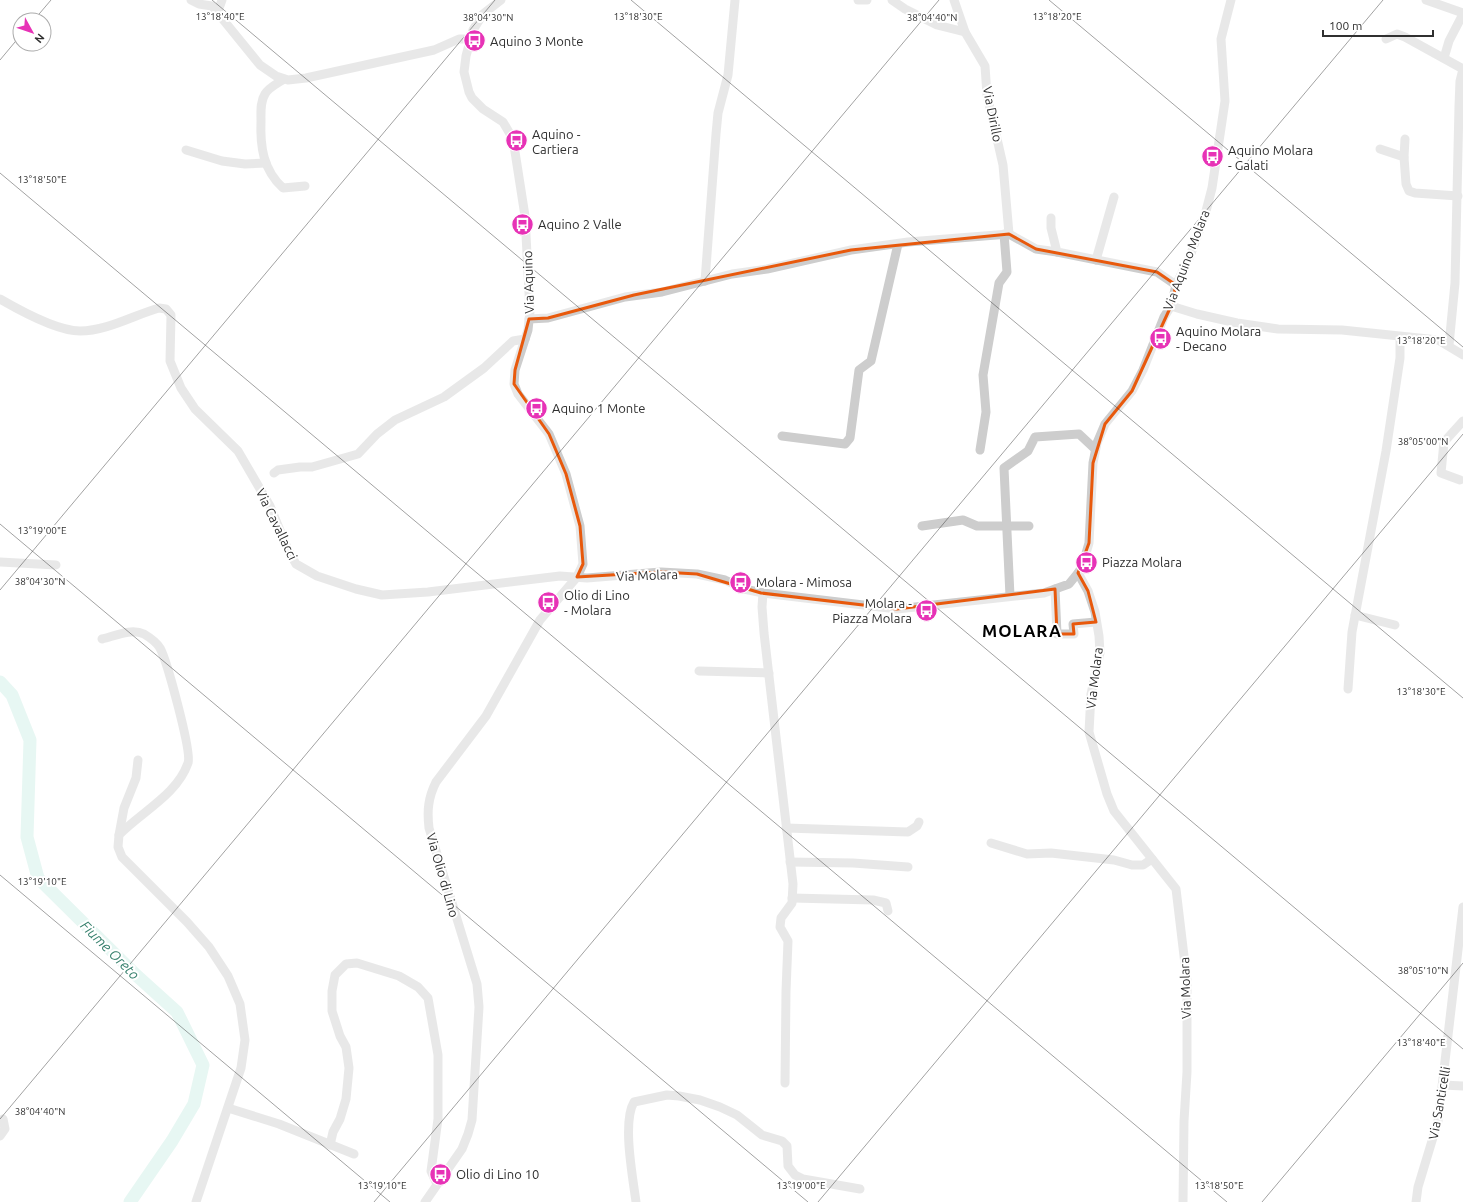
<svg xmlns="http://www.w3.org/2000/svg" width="1463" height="1202" viewBox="0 0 1463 1202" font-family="Ubuntu,sans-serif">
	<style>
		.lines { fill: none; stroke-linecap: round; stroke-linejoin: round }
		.river { stroke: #cbede4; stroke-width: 13 }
		.minor { stroke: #cdcdcd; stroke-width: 9 }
		.marked { fill: none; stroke: #e8590c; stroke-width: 3; stroke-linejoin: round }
		.ticks { fill: none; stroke: #303030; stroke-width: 1; stroke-opacity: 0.45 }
		.labels { text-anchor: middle; stroke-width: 4; stroke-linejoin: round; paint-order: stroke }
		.poi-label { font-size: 13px; fill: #303030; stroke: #fff; text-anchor: start }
		.street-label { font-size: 13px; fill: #303030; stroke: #fff }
		.water-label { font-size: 14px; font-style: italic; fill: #36806d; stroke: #fff }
		.district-label { font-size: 17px; font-weight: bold; letter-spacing: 1px; fill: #000; stroke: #fff }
		.ticks-label { font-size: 10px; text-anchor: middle; fill: #303030; stroke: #fff; stroke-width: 4; stroke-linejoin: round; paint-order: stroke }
	</style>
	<rect width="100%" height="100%" fill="#fff"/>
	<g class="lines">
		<!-- river -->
		<path class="river" d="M0,682L12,695L30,740L27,837L38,878L136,975L177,1012L203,1065L194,1104L172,1141L130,1202"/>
		<!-- minor -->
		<g class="minor">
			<path d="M191,0L199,4L212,6L260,65L276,76L288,80L306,78L434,50L459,39H469"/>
			<path d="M858,0H867"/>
			<path d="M892,0L905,9L937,25L965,32"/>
			<path d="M954,0L965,32L985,66L987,95L1003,165L1009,234"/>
			<path d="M1426,0L1463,13"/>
			<path d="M217,14L222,0"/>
			<path d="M1386,39L1397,34L1405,37L1463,69L1460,81L1459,106L1455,283L1449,345"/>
			<path d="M1444,58L1449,41L1463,14"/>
			<path d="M284,79C278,83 268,88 265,94C260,102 261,112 261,121C260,146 263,170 283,188L305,186"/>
			<path d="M1380,149L1404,157L1406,184L1409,191L1415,193L1458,196"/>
			<path d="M186,150L222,161L245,164L266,163"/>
			<path d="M1404,157L1405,139"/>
			<path d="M1051,218V228L1057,252L1157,272L1176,285"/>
			<path d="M1096,260L1114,197"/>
			<path d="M705,281L716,134L718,113L728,75L735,0"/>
			<path d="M0,299C19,310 58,331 80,331C107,331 134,315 159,308L166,309L171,315L170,361L181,388L195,409L238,451L270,506L288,550L296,564L317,576L356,589L382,595L428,592L560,576L587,578L661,572L697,574L725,580L744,589L763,593L897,609L1044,593L1069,584L1078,573L1082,567L1089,543L1093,463L1097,443L1105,424L1132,391L1143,370L1164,317L1171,306L1176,285L1190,256L1205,215L1212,188L1221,128L1225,101L1221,39L1231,0"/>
			<path d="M1171,306L1197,314L1237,323L1278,329L1342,330L1438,340L1463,355"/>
			<path d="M529,319L548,318L625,297L662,292L732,274L767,269L851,250L908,242L1009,234L1036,249L1057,252"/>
			<path d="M782,436L845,444L850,438L859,370L871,361L898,244"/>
			<path d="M980,450L986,412L983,375L999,283L1007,272L1004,234"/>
			<path d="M274,473L278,470L300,467H312L358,454L377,434L395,420L444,397L484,368L513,341L525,339"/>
			<path d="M1460,480L1441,473L1444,442L1463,421"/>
			<path d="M922,526L963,520L977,526H1029"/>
			<path d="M0,562L56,565"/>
			<path d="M1078,573L1088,591L1095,612L1099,636L1100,653L1091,694L1089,732L1107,794L1114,811L1176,889L1187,981V1072L1184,1121L1183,1202"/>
			<path d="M1055,589L1057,634H1074L1073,624L1096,622"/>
			<path d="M763,593L762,607L764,633L793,884L792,903L781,918L780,927L788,941L786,991L785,1083"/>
			<path d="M1010,596L1004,468L1028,451L1035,437L1079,434L1095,449"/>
			<path d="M1355,615L1395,625"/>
			<path d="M102,639C115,636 131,628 144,634C149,637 157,643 160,648C167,661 192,752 188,763C177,795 141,812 119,835L118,847L122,857L187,922L209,947L228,976L240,1004L245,1040L241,1068L196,1202"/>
			<path d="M699,671L769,673"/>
			<path d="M1348,689L1352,632L1386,451L1400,358V337"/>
			<path d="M786,828L908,832L917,826L919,822"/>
			<path d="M119,835L124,808L136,778L138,760"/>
			<path d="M991,843L1027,854L1051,853L1114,860L1132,865H1143L1152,859"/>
			<path d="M790,862L853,863L908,867"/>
			<path d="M792,898L873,900L886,903L888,911"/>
			<path d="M1443,1085L1463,1086"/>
			<path d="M228,1108L279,1124L354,1154"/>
			<path d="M0,1136L5,1129L3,1119"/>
			<path d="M330,1145L333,1132L340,1119L346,1099L349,1068L346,1047L340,1036L332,1011V991L335,975L346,964L357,963L399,976L418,987L428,998L438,1055V1119L431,1171L437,1184"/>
			<path d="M425,1202L462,1149L468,1134L472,1120L479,1007L477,984L429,828C427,811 428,798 436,782L486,716L540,620L577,577L583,564L580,526L566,474L549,434L518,394L514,384L515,370L528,330L530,311L525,216L513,139L503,122L483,109L472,98L469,92L464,72L466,56L473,30L483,14L501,0"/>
			<path d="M636,1202C633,1178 622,1122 634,1102L667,1095L679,1096L700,1100L720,1107L737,1115L762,1135L782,1141L787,1146L788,1166L795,1175L803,1179L860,1189"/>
			<path d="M1416,1202L1418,1187L1438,1121L1463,907"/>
		</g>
	</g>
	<!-- marked area -->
	<path d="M0 0H1463V1202H0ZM1009,234L1036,249L1157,272L1176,285L1171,306L1132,391L1105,424L1093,463L1089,543L1078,573L1088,591L1096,622L1073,624L1074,634H1057L1055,589L897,609L761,593L697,574L661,572L577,577L583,564L580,526L566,474L549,434L514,384L515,370L529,319L548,318L634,295L851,250Z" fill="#fff" fill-opacity=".55" fill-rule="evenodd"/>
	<path class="marked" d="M1009,234L1036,249L1157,272L1176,285L1171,306L1132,391L1105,424L1093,463L1089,543L1078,573L1088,591L1096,622L1073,624L1074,634H1057L1055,589L897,609L761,593L697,574L661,572L577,577L583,564L580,526L566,474L549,434L514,384L515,370L529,319L548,318L634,295L851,250Z"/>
	<!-- ticks -->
	<path class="ticks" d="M212,0L1463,1049M631,0L1463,698M1049,0L1463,347M34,20L51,0M0,60L20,36M0,173L1227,1202M0,524L808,1202M0,590L495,0M0,875L390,1202M0,1119L939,0M374,1202L1383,0M818,1202L1463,434M1262,1202L1463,963"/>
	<!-- icons -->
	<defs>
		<symbol id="bus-disc" viewBox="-11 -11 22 22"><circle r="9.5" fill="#e732b6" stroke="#fff"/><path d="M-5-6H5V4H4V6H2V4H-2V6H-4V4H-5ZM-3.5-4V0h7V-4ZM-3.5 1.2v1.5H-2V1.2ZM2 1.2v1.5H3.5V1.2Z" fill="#fff"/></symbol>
	</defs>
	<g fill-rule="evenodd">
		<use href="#bus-disc" x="462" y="28" width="25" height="25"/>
		<use href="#bus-disc" x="504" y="128" width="25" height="25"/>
		<use href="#bus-disc" x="1200" y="144" width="25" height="25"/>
		<use href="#bus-disc" x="510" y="212" width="25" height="25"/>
		<use href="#bus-disc" x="1148" y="326" width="25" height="25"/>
		<use href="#bus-disc" x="524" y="396" width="25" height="25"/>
		<use href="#bus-disc" x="1074" y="550" width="25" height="25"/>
		<use href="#bus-disc" x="728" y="570" width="25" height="25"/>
		<use href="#bus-disc" x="536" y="590" width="25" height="25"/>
		<use href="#bus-disc" x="914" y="598" width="25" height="25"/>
		<use href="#bus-disc" x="428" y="1162" width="25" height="25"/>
	</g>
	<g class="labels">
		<!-- poi labels -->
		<g class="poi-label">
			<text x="490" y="46">Aquino 3 Monte</text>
			<text x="532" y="139">Aquino -<tspan x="532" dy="15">Cartiera</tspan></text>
			<text x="1228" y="155">Aquino Molara<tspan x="1228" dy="15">- Galati</tspan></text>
			<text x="538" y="229">Aquino 2 Valle</text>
			<text x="1176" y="336">Aquino Molara<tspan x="1176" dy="15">- Decano</tspan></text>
			<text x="552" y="413">Aquino 1 Monte</text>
			<text x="1102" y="567">Piazza Molara</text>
			<text x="756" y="587">Molara - Mimosa</text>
			<text x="564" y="600">Olio di Lino<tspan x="564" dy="15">- Molara</tspan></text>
			<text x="912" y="608" text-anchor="end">Molara -<tspan x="912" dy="15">Piazza Molara</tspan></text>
			<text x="456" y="1179">Olio di Lino 10</text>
		</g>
		<!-- street labels -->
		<g class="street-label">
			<text transform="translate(993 114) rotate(79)" y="5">Via Dirillo</text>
			<text transform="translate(1186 260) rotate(-69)" y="5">Via Aquino Molara</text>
			<text transform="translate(528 282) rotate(-92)" y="5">Via Aquino</text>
			<text transform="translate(277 524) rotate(64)" y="5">Via Cavallacci</text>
			<text transform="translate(647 575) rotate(-2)" y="5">Via Molara</text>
			<text transform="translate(1094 678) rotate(-83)" y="5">Via Molara</text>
			<text transform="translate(443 875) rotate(74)" y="5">Via Olio di Lino</text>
			<text transform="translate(1185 988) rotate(-92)" y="5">Via Molara</text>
			<text transform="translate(1439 1103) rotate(-80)" y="5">Via Santicelli</text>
		</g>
		<!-- water labels -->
		<g class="water-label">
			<text transform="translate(110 950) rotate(45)" y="5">Fiume Oreto</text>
		</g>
		<!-- district labels -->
		<g class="district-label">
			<text x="1022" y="637">MOLARA</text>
		</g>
	</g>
	<g class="ticks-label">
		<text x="638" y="20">13°18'30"E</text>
		<text x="220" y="20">13°18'40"E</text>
		<text x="1057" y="20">13°18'20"E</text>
		<text x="488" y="21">38°04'30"N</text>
		<text x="932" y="21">38°04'40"N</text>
		<text x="42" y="183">13°18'50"E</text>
		<text x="1421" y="344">13°18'20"E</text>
		<text x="1423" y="445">38°05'00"N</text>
		<text x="42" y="534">13°19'00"E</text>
		<text x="40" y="585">38°04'30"N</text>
		<text x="1421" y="695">13°18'30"E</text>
		<text x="42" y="885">13°19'10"E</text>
		<text x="1423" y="974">38°05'10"N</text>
		<text x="1421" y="1046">13°18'40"E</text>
		<text x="40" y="1115">38°04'40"N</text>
		<text x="382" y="1189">13°19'10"E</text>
		<text x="801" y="1189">13°19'00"E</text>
		<text x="1219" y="1189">13°18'50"E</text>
	</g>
	<!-- north arrow -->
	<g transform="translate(32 32) rotate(130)"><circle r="19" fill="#ffffff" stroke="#acacac"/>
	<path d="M0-3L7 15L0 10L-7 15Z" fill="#e732b6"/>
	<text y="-6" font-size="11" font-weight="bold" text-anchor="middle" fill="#303030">N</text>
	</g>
	<!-- scale -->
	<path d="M1323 30v6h110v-6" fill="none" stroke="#303030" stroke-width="2"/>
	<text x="1329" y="30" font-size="12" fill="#303030" stroke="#ffffff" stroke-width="3" paint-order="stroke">100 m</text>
</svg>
